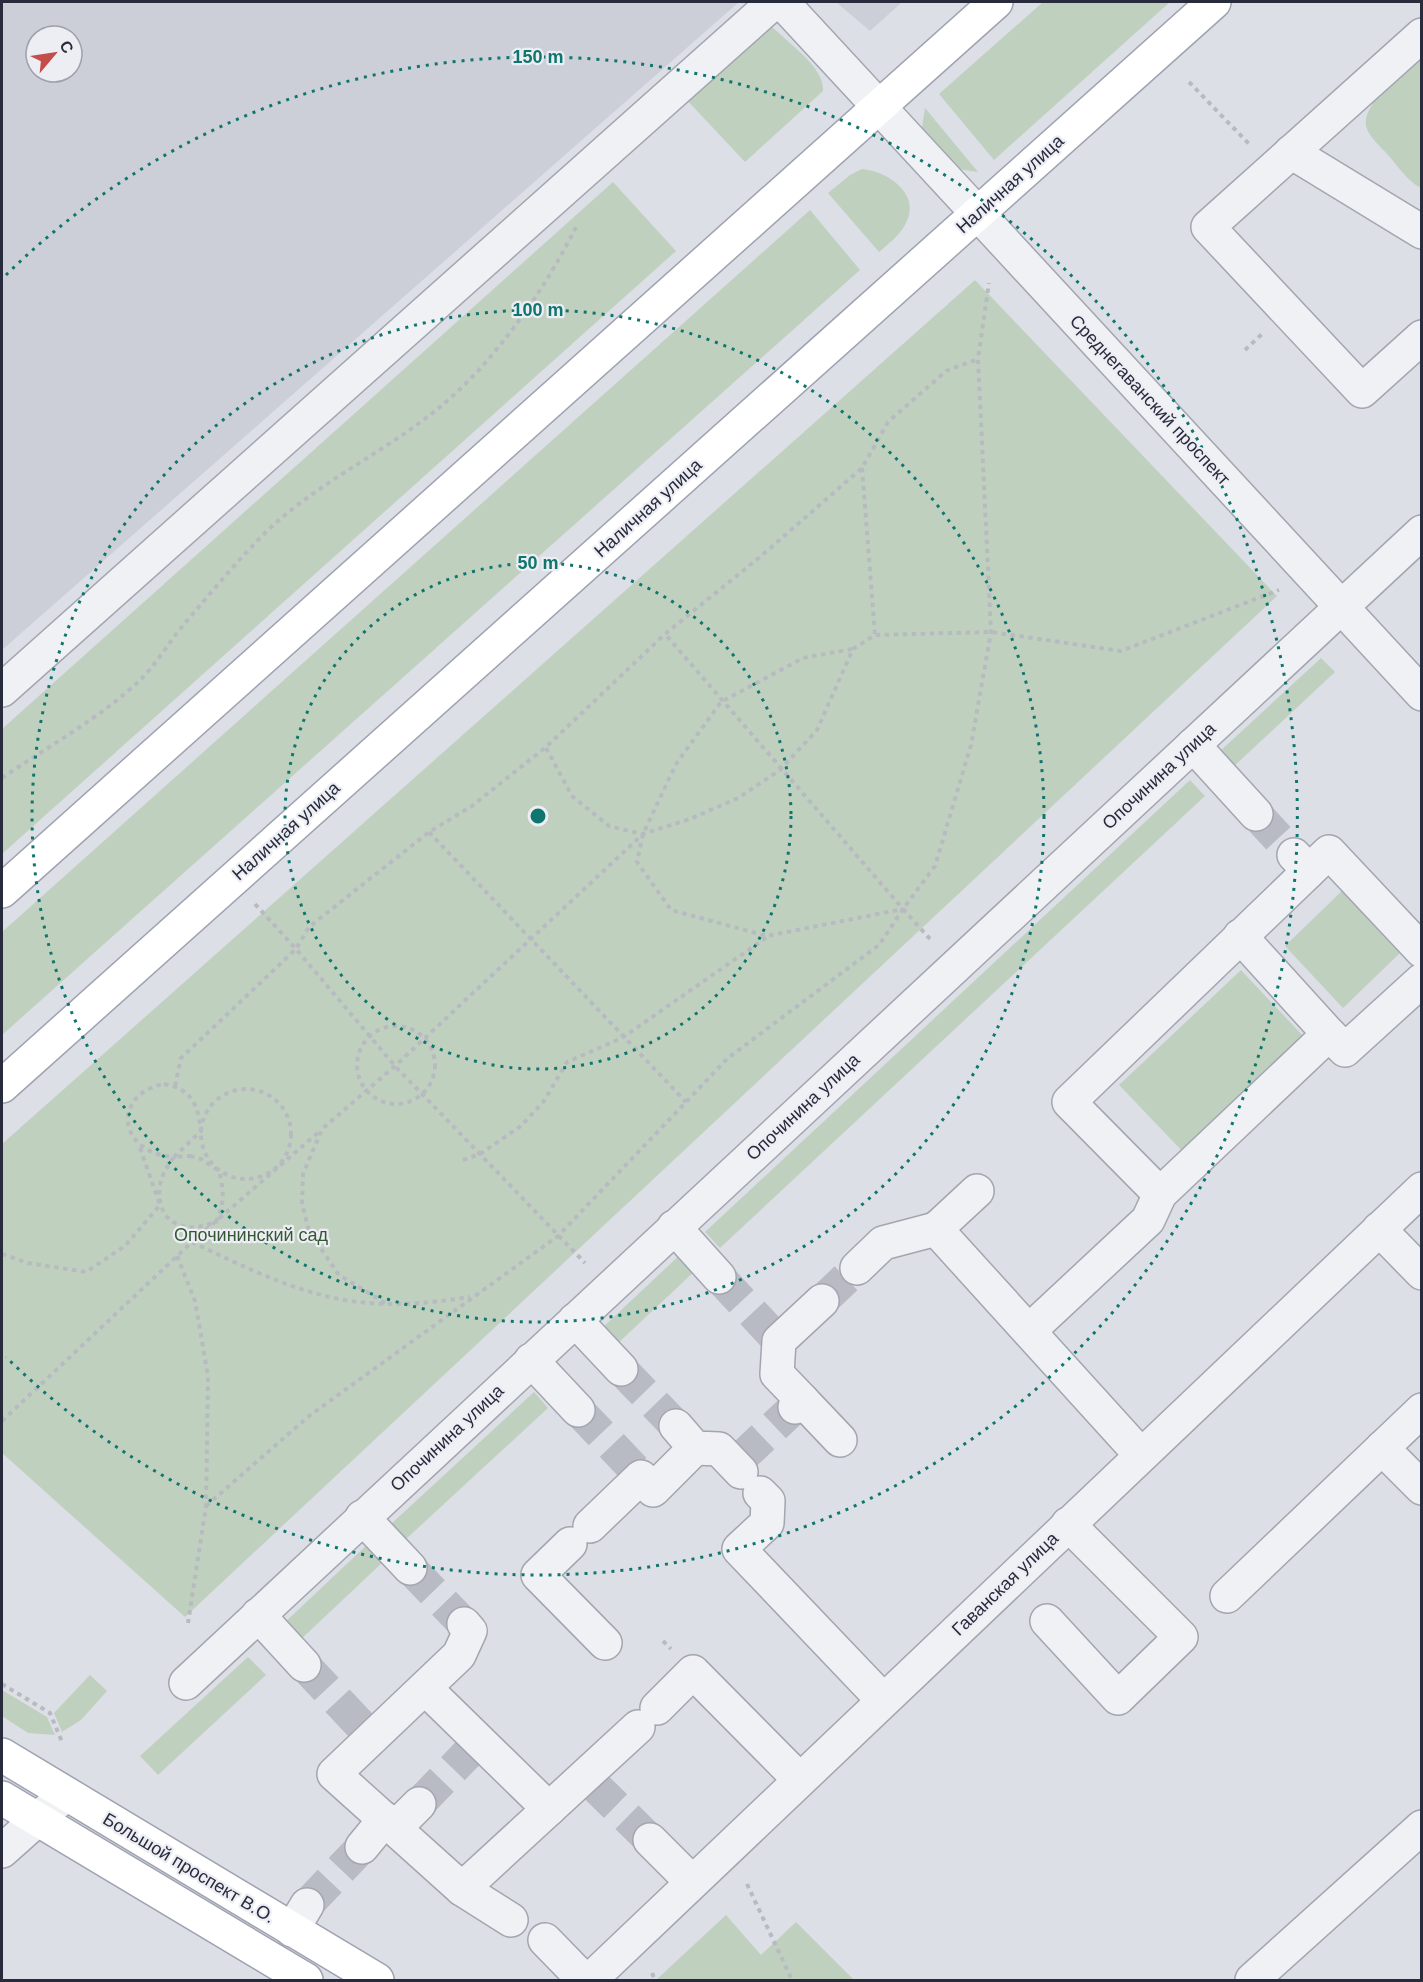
<svg xmlns="http://www.w3.org/2000/svg" width="1423" height="1982" viewBox="0 0 1423 1982" font-family="Helvetica,sans-serif">
	<style>
		.built { fill: #ccced8; fill-rule: evenodd }
		.green { fill: #c0d0bf }
		.lines { fill: none; stroke-linecap: round; stroke-linejoin: round }
		.minor-tunnel { stroke: #b9bbc4; stroke-width: 33; stroke-dasharray: 33 16; stroke-linecap: butt }
		.minor-casing { stroke: #a3a5b0; stroke-width: 36 }
		.major-casing { stroke: #9ea2b1; stroke-width: 36 }
		.path { stroke: #b8bac1; stroke-width: 4; stroke-dasharray: 4.5 4.5; stroke-linecap: butt }
		.minor { stroke: #f0f1f5; stroke-width: 33 }
		.major { stroke: #fff; stroke-width: 33 }
		.ring { fill: none; stroke: #0f766e; stroke-width: 3; stroke-dasharray: 3 6 }
		.labels { text-anchor: middle; stroke-width: 4.5; stroke-linejoin: round; paint-order: stroke }
		.street-label { font-size: 18px; fill: #282b3c; stroke: #edeef4 }
		.park-label { font-size: 18px; fill: #365736; stroke: #edeef4 }
		.centre { fill: #0f766e; stroke: #edeef4; stroke-width: 3 }
		.ring-label { font-size: 18px; text-anchor: middle; font-weight: bold; fill: #0f766e; stroke: #edeef4; stroke-width: 4.5; stroke-linejoin: round; paint-order: stroke }
	</style>
	<rect width="100%" height="100%" fill="#dddfe6"/>
	<!-- built -->
	<g class="built">
		<path d="M2,2H739L2,650ZM36,36H72V72H36Z"/>
		<path d="M836,2H902L870,31Z"/>
	</g>
	<!-- green -->
	<g class="green">
		<path d="M1043,2H1170L994,160L939,94Z"/>
		<path d="M765,27H772L778,32C792,46 825,69 823,91L745,162L684,97Z"/>
		<path d="M1421,58V188C1408,182 1398,166 1388,155C1381,147 1371,139 1367,129C1358,104 1405,73 1421,58Z"/>
		<path d="M925,108L978,172L958,169L926,137L922,128Z"/>
		<path d="M862,169C888,171 923,195 905,225C899,236 888,244 879,252L828,193L850,175Z"/>
		<path d="M613,182L676,251L2,854V729Z"/>
		<path d="M810,210L860,270L2,1035V932Z"/>
		<path d="M975,280L1277,596L185,1617L2,1453V1144Z"/>
		<path d="M1321,658L1335,672L1231,769L1217,754Z"/>
		<path d="M1190,780L1205,796L720,1248L705,1232Z"/>
		<path d="M1344,889L1402,951L1343,1008L1285,946Z"/>
		<path d="M1241,970L1306,1039L1185,1154L1119,1085Z"/>
		<path d="M684,1251L699,1267L615,1346L600,1330Z"/>
		<path d="M534,1392L548,1408L405,1540L391,1524Z"/>
		<path d="M368,1544L384,1561L298,1642L282,1625Z"/>
		<path d="M248,1657L266,1675L158,1775L140,1756Z"/>
		<path d="M90,1675L107,1691L81,1720L62,1732L54,1713Z"/>
		<path d="M2,1690L47,1717L55,1735L28,1733L2,1716Z"/>
		<path d="M726,1915L761,1955L796,1922L854,1980H656Z"/>
	</g>
	<g class="lines">
		<!-- minor-tunnel -->
		<g class="minor-tunnel">
			<path d="M1256,814L1293,854"/>
			<path d="M719,1277L774,1336"/>
			<path d="M822,1301L857,1268"/>
			<path d="M621,1369L676,1426"/>
			<path d="M578,1410L637,1472"/>
			<path d="M739,1460L795,1407"/>
			<path d="M410,1568L464,1624"/>
			<path d="M304,1665L366,1731"/>
			<path d="M592,1783L650,1840"/>
			<path d="M419,1804L470,1751"/>
			<path d="M307,1905L362,1847"/>
		</g>
		<defs>
			<g id="minor">
				<path d="M782,2L1422,694"/>
				<path d="M1422,35L1208,227L1362,391L1422,337"/>
				<path d="M1291,152L1422,232"/>
				<path d="M2,690L774,2"/>
				<path d="M1193,745L1256,814"/>
				<path d="M1294,855L1309,871L1329,852L1422,951"/>
				<path d="M1240,936L1329,1034"/>
				<path d="M1160,1194L1069,1102L1309,871"/>
				<path d="M674,1227L719,1277"/>
				<path d="M936,1229L977,1191"/>
				<path d="M1379,1229L1422,1273"/>
				<path d="M857,1268L883,1243L936,1229L1141,1455"/>
				<path d="M575,1320L621,1369"/>
				<path d="M1029,1331L1148,1220L1160,1194L1329,1034L1345,1050L1422,980"/>
				<path d="M531,1360L578,1410"/>
				<path d="M802,1400L840,1440"/>
				<path d="M795,1407L802,1400L777,1374L779,1341L822,1301"/>
				<path d="M676,1426L695,1448L719,1449L741,1472"/>
				<path d="M1382,1448L1422,1488"/>
				<path d="M760,1493L768,1501L767,1523L739,1549L883,1700"/>
				<path d="M362,1517L410,1568"/>
				<path d="M590,1526L641,1477L653,1490L695,1448"/>
				<path d="M570,1544L538,1575L605,1643"/>
				<path d="M1227,1596L1422,1410"/>
				<path d="M258,1615L304,1665"/>
				<path d="M1047,1621L1118,1698L1181,1637L1068,1524"/>
				<path d="M464,1624L470,1631L459,1655L334,1774L462,1889L511,1920"/>
				<path d="M186,1683L1422,532"/>
				<path d="M425,1688L549,1809"/>
				<path d="M657,1708L693,1672L799,1779"/>
				<path d="M395,1828L419,1804"/>
				<path d="M650,1840L692,1882"/>
				<path d="M362,1847L385,1819"/>
				<path d="M2,1851L66,1794"/>
				<path d="M462,1889L638,1727"/>
				<path d="M292,1930L307,1905"/>
				<path d="M545,1940L584,1980"/>
				<path d="M590,1980L1422,1189"/>
				<path d="M1252,1980L1422,1827"/>
			</g>
			<g id="major">
				<path d="M2,891L996,2"/>
				<path d="M2,1086L1214,2"/>
				<path d="M2,1755L377,1980"/>
				<path d="M2,1798L306,1980"/>
			</g>
		</defs>
		<!-- minor casing -->
		<use href="#minor" class="minor-casing"/>
		<!-- major casing -->
		<use href="#major" class="major-casing"/>
		<!-- path -->
		<g class="path">
			<path d="M1189,82L1251,146"/>
			<path d="M1245,350L1262,334"/>
			<path d="M862,468L875,635"/>
			<path d="M852,649L803,658L721,702L676,764L643,834L637,862L671,910L767,936L903,909"/>
			<path d="M546,748L572,796L609,826L642,834"/>
			<path d="M2,778C44,749 103,716 139,681C155,666 167,645 181,628C208,596 236,562 265,533C315,484 380,455 435,411C492,366 545,290 577,225"/>
			<path d="M429,832L686,1102"/>
			<path d="M255,904L296,949L395,1066L585,1263"/>
			<path d="M930,939L903,909L935,866L971,745L991,632L978,359L989,283"/>
			<circle cx="396" cy="1065" r="39"/>
			<path d="M164,1084C192,1089 198,1105 201,1131L174,1157C117,1153 112,1094 164,1084Z"/>
			<path d="M175,1086L181,1058L296,949L309,927L429,832L472,806L546,747L665,634L760,557L862,468L888,422L946,371L978,359"/>
			<circle cx="246" cy="1134" r="45"/>
			<path d="M190,1156L201,1159L219,1171C224,1192 225,1202 216,1222C195,1229 181,1231 165,1215C154,1192 160,1176 174,1157Z"/>
			<path d="M463,1160L480,1154L521,1126L544,1101L567,1062L622,1038L767,937"/>
			<path d="M192,1242C242,1266 296,1293 351,1301C391,1307 431,1303 470,1297"/>
			<path d="M2,1254L28,1263L86,1272L125,1246L160,1205L139,1145"/>
			<path d="M177,1256L195,1301L208,1376L206,1506L188,1623"/>
			<path d="M385,1303L339,1275L309,1231L302,1204L303,1174L322,1129L395,1066L643,834L690,819L738,798L780,770L817,730L853,649L875,635L991,632L1121,651L1279,590"/>
			<path d="M2,1421L192,1242L320,1131"/>
			<path d="M206,1506L309,1416L558,1236L728,1058L879,945L903,909L665,634"/>
			<path d="M663,1641L671,1649"/>
			<path d="M2,1684L50,1713L62,1742"/>
			<path d="M747,1884L792,1980"/>
			<path d="M652,1973L655,1980"/>
		</g>
		<!-- minor -->
		<use href="#minor" class="minor"/>
		<!-- major -->
		<use href="#major" class="major"/>
	</g>
	<!-- distance rings -->
	<g class="ring">
		<circle cx="538" cy="816" r="253"/>
		<circle cx="538" cy="816" r="506"/>
		<path d="M6 275A759 759 0 1 1 6 1357"/>
	</g>
	<g class="labels">
		<!-- street labels -->
		<g class="street-label">
			<text transform="translate(1010 184) rotate(-42)" y="6">Наличная улица</text>
			<text transform="translate(1150 400) rotate(47)" y="6">Среднегаванский проспект</text>
			<text transform="translate(648 508) rotate(-42)" y="6">Наличная улица</text>
			<text transform="translate(1159 776) rotate(-43)" y="6">Опочинина улица</text>
			<text transform="translate(286 831) rotate(-42)" y="6">Наличная улица</text>
			<text transform="translate(803 1107) rotate(-43)" y="6">Опочинина улица</text>
			<text transform="translate(447 1438) rotate(-43)" y="6">Опочинина улица</text>
			<text transform="translate(1005 1584) rotate(-44)" y="6">Гаванская улица</text>
			<text transform="translate(189 1868) rotate(31)" y="6">Большой проспект В.О.</text>
		</g>
		<!-- park labels -->
		<g class="park-label">
			<text x="251" y="1241">Опочининский сад</text>
		</g>
	</g>
	<circle cx="538" cy="816" r="9" class="centre"/>
	<g class="ring-label">
		<text x="538" y="63">150 m</text>
		<text x="538" y="316">100 m</text>
		<text x="538" y="569">50 m</text>
	</g>
	<!-- border -->
	<rect width="1423" height="1982" fill="none" stroke="#282b3c" stroke-width="6"/>
	<!-- north arrow -->
	<g transform="translate(54 54) rotate(61)"><circle r="28" fill="#edeef4" stroke="#9ea0aa" stroke-width="1.5"/>
	<path d="M0-4.5L10 22L0 15L-10 22Z" fill="#c54d49"/>
	<text y="-9" font-size="16" font-weight="bold" text-anchor="middle" fill="#282b3c">С</text>
	</g>
</svg>
